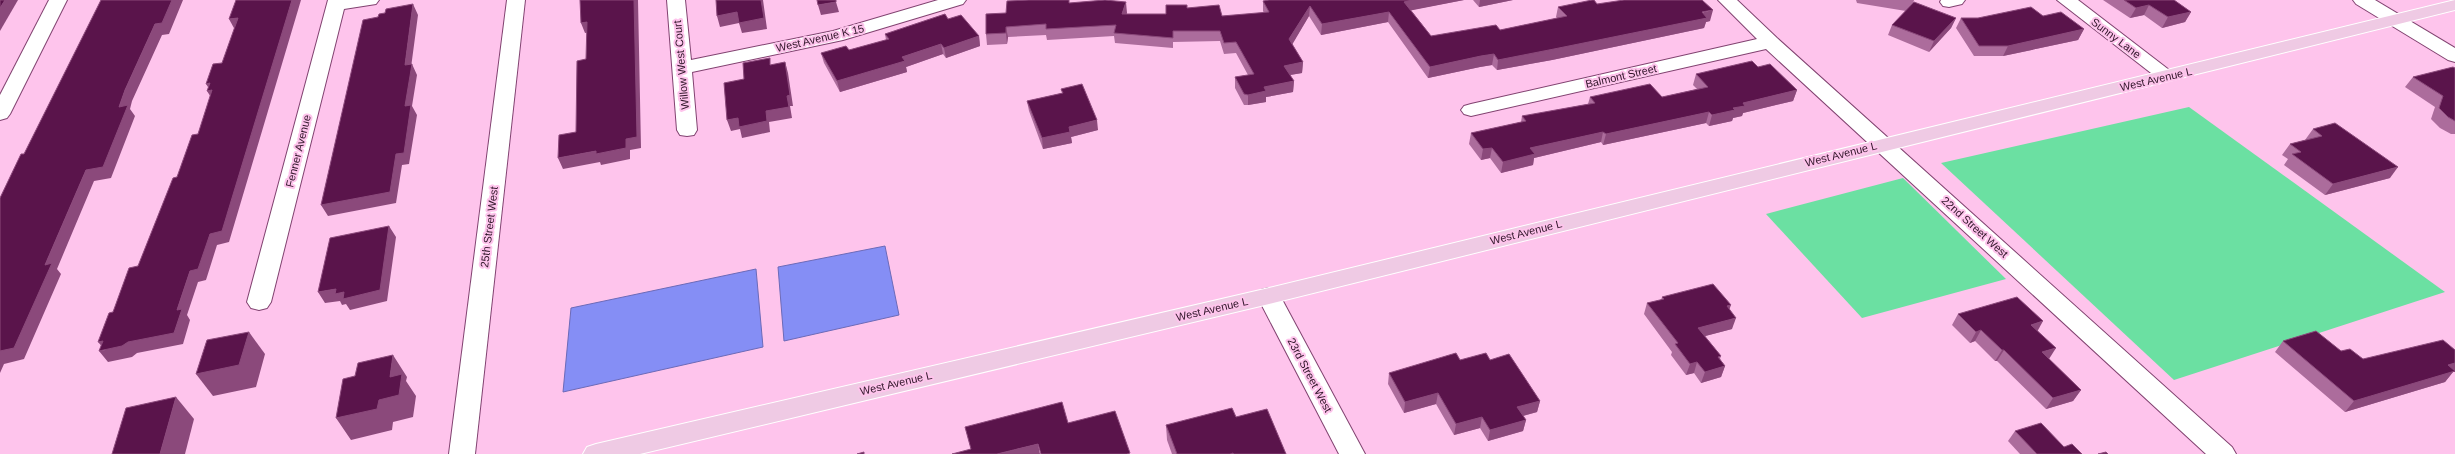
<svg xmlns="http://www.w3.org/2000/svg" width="2455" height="454" viewBox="0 0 2455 454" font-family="Arial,sans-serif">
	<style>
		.green { fill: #6be0a2 }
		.water { fill: #858ef5; stroke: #6c6ab8 }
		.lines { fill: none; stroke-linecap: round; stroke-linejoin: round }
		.minor-casing { stroke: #814270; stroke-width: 2 }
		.tertiary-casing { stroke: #814270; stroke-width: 2 }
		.primary-casing { stroke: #fff; stroke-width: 2 }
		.minor { fill: #fff; fill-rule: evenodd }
		.tertiary { fill: #fff; fill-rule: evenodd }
		.primary { fill: #efcae4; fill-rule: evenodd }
		.wall { fill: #ac6c9c }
		.shaded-wall { fill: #8b497b }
		.building { fill: #5a144b; stroke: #8b497b }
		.labels { text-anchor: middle; stroke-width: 4; stroke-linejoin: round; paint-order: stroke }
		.street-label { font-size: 11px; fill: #301529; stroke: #fec4ec }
	</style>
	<rect width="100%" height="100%" fill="#fec4ec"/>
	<!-- green -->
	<g class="green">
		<path d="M2189,107L2445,292L2174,380L1941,163Z"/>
		<path d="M1903,178L2006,279L1862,318L1766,214Z"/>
	</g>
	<!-- water -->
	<g class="water">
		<path d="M885,246L899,315L784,341L778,267Z"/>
		<path d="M756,269L763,347L563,392L571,308Z"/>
	</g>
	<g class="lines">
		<defs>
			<g id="minor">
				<path d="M49,0H67L10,114L7,118L0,120V95Z"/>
				<path d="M328,0H379L376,4L344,9L271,302L267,308L259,310L251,308L247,302Z"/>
				<path d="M667,0H685L691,60L833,31L938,0H966L963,4L843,40L692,72L697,130L694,135L687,136L680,135L677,130Z"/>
				<path d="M1718,0H1737L1777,38L2232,447L2236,454H2206L1766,49L1471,116L1464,114L1461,110L1464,106L1471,104L1757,39Z"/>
				<path d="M1941,0H1965L1962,4L1949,7L1943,6L1940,2Z"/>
				<path d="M2057,0H2078L2177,76L2174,80H2160Z"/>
				<path d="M2353,0H2375L2455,48V62L2448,60L2356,4Z"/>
				<path d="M1269,288L1277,290L1365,454H1339L1257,296L1261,290Z"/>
			</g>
			<path id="tertiary" d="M507,0H525L475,454H449Z"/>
			<path id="primary" d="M2455,0V10L1269,304L640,454H583L587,447L596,444L1269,288Z"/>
		</defs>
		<!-- minor casing -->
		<use href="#minor" class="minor-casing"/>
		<!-- tertiary casing -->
		<use href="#tertiary" class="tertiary-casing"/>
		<!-- primary casing -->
		<use href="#primary" class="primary-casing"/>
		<!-- minor -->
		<use href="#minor" class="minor"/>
		<!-- tertiary -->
		<use href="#tertiary" class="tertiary"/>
		<!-- primary -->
		<use href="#primary" class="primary"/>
	</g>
	<!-- wall -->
	<g class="wall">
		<path d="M1464,0L1411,10L1431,36L1500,30L1557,18L1556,17L1558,7L1597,4L1710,21L1706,22L1704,28L1552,60L1497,70L1492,65L1480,67L1428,78L1388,22L1321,35L1309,16L1292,44L1303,62L1302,73L1290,75L1294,81L1293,92L1266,97V102L1248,105H1244L1235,88V77L1248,75L1236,53L1224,54L1220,41L1173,42V48L1115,43L1114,36L1047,40L1046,35L1008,37L1007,44L987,45L986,34L1006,13L1070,3L1127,13L1126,14H1166L1187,8L1222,16L1264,13L1263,11V1Z"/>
		<path d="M1473,0H1513L1479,7Z"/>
		<path d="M1856,0H1914L1913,4L1956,18L1951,28L1929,52L1888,35L1892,25L1906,11L1857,3Z"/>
		<path d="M2103,0H2174L2191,12L2185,22L2162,28L2144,15L2130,18Z"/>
		<path d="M2043,16L2084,29L2078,40L2003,56H1974L1956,28L1961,18H1978Z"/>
		<path d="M948,19L979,36L980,46L946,58L943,54L906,67L907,72L840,92L824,63L821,53L849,50L886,40L885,34Z"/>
		<path d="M1758,67L1797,90L1793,101L1743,113L1742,116L1733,118L1732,121L1709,126L1706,123L1603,145L1601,142L1534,158L1533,165L1501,173L1490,158L1481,160L1469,144L1471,133L1521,122L1522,116L1588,104L1590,97H1662L1697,89L1693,85L1696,74Z"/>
		<path d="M2455,68V134H2451L2440,128L2431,119L2435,107L2405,87L2413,77Z"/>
		<path d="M1061,89L1098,130L1071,137L1072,143L1043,149L1029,111L1027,101L1062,93Z"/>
		<path d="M2313,129L2390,178L2325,195L2284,165L2288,159L2282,155L2290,144L2305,140Z"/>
		<path d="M1662,297L1729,310L1732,329L1705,336L1721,356L1720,359L1725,366L1721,377L1701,383L1694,373L1686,375L1671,355L1672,352L1644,314L1647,303L1661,300Z"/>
		<path d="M1958,314L2038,331L2049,359L2081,390L2073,401L2046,409L1997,361H1995L1975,341L1970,343L1952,325Z"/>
		<path d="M2283,341L2341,351L2363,359L2455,350V372H2453L2445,382L2345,412L2275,352Z"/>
		<path d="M1460,360H1490L1540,401L1537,412L1523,416L1526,420L1523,431L1488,441L1480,428L1454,435L1436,404L1404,413L1388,384L1389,373Z"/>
		<path d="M1236,417L1286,454H1172L1167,440L1166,425Z"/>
		<path d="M2015,431L2064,447L2082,454H2020L2008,441Z"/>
	</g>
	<!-- shaded-wall -->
	<g class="shaded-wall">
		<path d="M5,0H18L0,31V8Z"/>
		<path d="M172,0H183L169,34L162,35L132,101L130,109L135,116L111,178L94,181L57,269L61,274L24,359L4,364L0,373V351L45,265L86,170L119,107L125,90L155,24Z"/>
		<path d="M292,0H301L229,242L217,245L206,280L198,282L187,315L190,320L183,344L137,353L132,357L108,362L99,351L105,350L98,342L103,341L128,342L177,310L190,271L210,234Z"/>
		<path d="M634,0H638L641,148L630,150V159L601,165L600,162L563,169L558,158L596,151L626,139Z"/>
		<path d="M761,0H763L767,29L742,33L739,23L720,27L717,16Z"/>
		<path d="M1412,0H1464L1403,12L1404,2Z"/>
		<path d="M1480,0H1513L1479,7Z"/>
		<path d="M836,2L839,12L821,15L818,5Z"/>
		<path d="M1126,2L1127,13L1122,25V14Z"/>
		<path d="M413,4L418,15L410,75L412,64L417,75L412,106L417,115L409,164L402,165L396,203L328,216L321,205L405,65Z"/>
		<path d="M2149,5L2144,15L2130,18L2136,8Z"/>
		<path d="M1310,6L1309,16L1289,50V39Z"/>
		<path d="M1713,10L1710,21L1706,22L1704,28L1552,60L1497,70L1498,60Z"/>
		<path d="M1389,12L1388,22L1321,35L1322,24Z"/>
		<path d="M2191,12L2185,22L2162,28L2168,17Z"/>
		<path d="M238,18L235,30L229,19Z"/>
		<path d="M1956,18L1951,28L1929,52L1934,41Z"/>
		<path d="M587,22L591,32L585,33L581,23Z"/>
		<path d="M1006,27L1008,37L1007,44L1006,33Z"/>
		<path d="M2084,29L2078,40L2003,56L2008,46Z"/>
		<path d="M979,36L980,46L946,58L944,48Z"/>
		<path d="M941,44L943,54L906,67L907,72L840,92L837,81L902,57Z"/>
		<path d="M1494,54L1492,65L1480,67L1428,78L1430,67L1481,56Z"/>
		<path d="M785,62L788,73L793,106H790L792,118L769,122L770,132L742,138L740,129L731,131L727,120L766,111L787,96Z"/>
		<path d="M1303,62L1302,73L1284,76V66Z"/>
		<path d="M1294,81L1293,92L1266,97V102L1248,105V95L1264,87Z"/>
		<path d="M210,83L214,102L207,91L210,90L206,84Z"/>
		<path d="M1797,90L1793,101L1743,113L1742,116L1733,118L1732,121L1709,126L1712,115L1733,108L1743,103Z"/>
		<path d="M1709,112L1706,123L1603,145L1606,134Z"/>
		<path d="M1097,120L1098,130L1071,137L1072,143L1043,149L1042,138L1069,127Z"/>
		<path d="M1603,132L1601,142L1534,158L1533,165L1501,173L1503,162L1530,148Z"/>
		<path d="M1492,148L1490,158L1481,160L1483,149Z"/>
		<path d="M2398,167L2390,178L2325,195L2333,184Z"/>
		<path d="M389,226L396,237L387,301L350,310L346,304L342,305L340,301L325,303L318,292L336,289Z"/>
		<path d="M1731,305L1727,316V306Z"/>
		<path d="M1736,318L1732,329L1694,339L1698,328Z"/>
		<path d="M2043,321L2037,332L2031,325Z"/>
		<path d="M1981,330L1975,341L1970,343L1976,332Z"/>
		<path d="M249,332L265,354L256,387L213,396L196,374Z"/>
		<path d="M2056,348L2049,359L2042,352Z"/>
		<path d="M2002,350H2004L1997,361H1995Z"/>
		<path d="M393,355L407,377L406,381L416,396L413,417L393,422L392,430L351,440L336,418L379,400L390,377Z"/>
		<path d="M1697,362L1694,373L1686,375L1690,364Z"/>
		<path d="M2455,363V372H2453L2445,382L2345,412L2354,401L2448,365Z"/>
		<path d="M1725,366L1721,377L1701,383L1705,372Z"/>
		<path d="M2081,390L2073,401L2046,409L2053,398Z"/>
		<path d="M1438,393L1436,404L1404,413L1405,402Z"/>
		<path d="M176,397L194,419L185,454H160Z"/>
		<path d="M1540,401L1537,412L1515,418L1517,407Z"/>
		<path d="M1482,417L1480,428L1454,435L1456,424Z"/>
		<path d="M1526,420L1523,431L1488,441L1490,430Z"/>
		<path d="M1038,444L1040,454H997Z"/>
	</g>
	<!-- building -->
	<g class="building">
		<path d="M0,0H5L0,8Z"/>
		<path d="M101,0H172L162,23L155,24L125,90L119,107L128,105L103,167L86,170L45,265L52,263L14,348L0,351V198L21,154H24Z"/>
		<path d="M236,0H292L222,231L210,234L198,269L190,271L177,310L182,309L174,333L128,342L122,346L99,351L103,341L98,342L109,313L113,312L129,268L138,266L173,178L177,177L192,135L198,134L212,90L207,91L210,83L206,84L213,64L222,63L238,18L229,19Z"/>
		<path d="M580,0H634L637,137L626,139V148L596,154V151L558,158L559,135L576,132L577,61L586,59L587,22L581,23Z"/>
		<path d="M716,0H761L764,18L739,23L737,12L717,16Z"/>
		<path d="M817,0H836V2L818,5Z"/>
		<path d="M1029,0H1069V3L1105,0L1126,2L1122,14H1166V5H1187V8L1219,5L1222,16L1269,12L1263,1L1269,0H1412L1404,2L1431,36L1496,25L1500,30L1567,16L1558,7L1592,0H1594L1597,4L1624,0H1702L1713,10L1702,12L1707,18L1554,49L1498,60L1494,54L1481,56L1430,67L1389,12L1322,24L1310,6L1289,39L1303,62L1284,66L1294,81L1264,87L1266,91L1248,95L1244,94L1235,77L1254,74L1236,42L1224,43L1220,31H1173V38L1114,33L1116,25L1046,29V24L1006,27V33L986,34V14L1006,13L1007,1Z"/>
		<path d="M2124,0H2174L2191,12L2168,17L2149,5L2136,8Z"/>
		<path d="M1914,2L1956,18L1934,41L1892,25Z"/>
		<path d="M413,4L405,65L412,64L405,106L411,105L404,153L396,154L390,192L321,205L363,20L378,17L379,14L385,13L386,9Z"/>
		<path d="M2031,7L2043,16L2061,12L2084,29L2008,46H1979L1961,18H1978Z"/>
		<path d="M945,14L948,19L961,15L979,36L944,48L941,44L902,57L905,61L837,81L821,53L846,46L849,50L889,39L885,34Z"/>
		<path d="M770,58V65L785,62L790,95L787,96L789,107L766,111L767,121L739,127L738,118L727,120L724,83L744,79L743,63Z"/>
		<path d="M1752,61L1758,67L1770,64L1797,90L1743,103L1745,106L1733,108L1735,110L1712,115L1709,112L1606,134L1603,132L1530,148L1535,154L1503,162L1492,148L1483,149L1471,133L1526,121L1522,116L1595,103L1590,97L1650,84L1662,97L1708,87L1696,74Z"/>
		<path d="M2453,67L2455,68V121L2448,117L2439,108L2443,96L2413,77Z"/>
		<path d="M1082,84L1097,120L1069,127L1070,132L1042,138L1027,101L1063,93L1061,89Z"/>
		<path d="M2335,123L2398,167L2333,184L2292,154L2301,152L2290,144L2322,136L2313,129Z"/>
		<path d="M389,226L380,290L343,299L344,292L335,294L336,289L318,292L330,238Z"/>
		<path d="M1713,284L1731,305L1727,306L1736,318L1698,328L1721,356L1718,357L1725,366L1705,372L1697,362L1690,364L1675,344L1678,343L1647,303L1664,299L1662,297Z"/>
		<path d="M2017,297L2043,321L2031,325L2056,348L2042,352L2081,390L2053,398L2004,350H2002L1981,330L1976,332L1958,314Z"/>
		<path d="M2316,331L2341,351L2350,349L2363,359L2443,340L2455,350V363L2448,365L2455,371L2354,401L2283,341Z"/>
		<path d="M249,332L239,365L196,374L207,340Z"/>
		<path d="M1456,353L1460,360L1486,353L1490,360L1509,354L1540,401L1517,407L1526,420L1490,430L1482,417L1456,424L1438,393L1405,402L1389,373Z"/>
		<path d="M393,355L390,377L402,374L399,395L379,400L377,409L336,418L343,379L355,376L358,363Z"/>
		<path d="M176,397L160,454H112L126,408Z"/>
		<path d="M1062,402L1068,423L1115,411L1130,453L1127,454H1041L1038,444L997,454H952L971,449L965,427Z"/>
		<path d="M1232,408L1236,417L1267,409L1286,454H1234L1233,453L1230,454H1177L1166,425Z"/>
		<path d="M2041,423L2064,447L2072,444L2082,454H2037L2015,431Z"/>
		<path d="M864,452V454H857Z"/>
		<path d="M2106,452L2108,454H2098Z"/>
	</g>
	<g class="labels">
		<!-- street labels -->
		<g class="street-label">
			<text transform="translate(820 38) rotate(-13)" y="4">West Avenue K 15</text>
			<text transform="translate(2116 38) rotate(37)" y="4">Sunny Lane</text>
			<text transform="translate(681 65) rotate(-95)" y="4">Willow West Court</text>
			<text transform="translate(1621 76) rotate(-13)" y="4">Balmont Street</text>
			<text transform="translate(2156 79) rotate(-13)" y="4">West Avenue L</text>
			<text transform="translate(298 151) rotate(-76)" y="4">Fenner Avenue</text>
			<text transform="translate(1841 154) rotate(-14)" y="4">West Avenue L</text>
			<text transform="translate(489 227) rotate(-83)" y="4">25th Street West</text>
			<text transform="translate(1975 227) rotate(42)" y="4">22nd Street West</text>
			<text transform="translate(1526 232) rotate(-14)" y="4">West Avenue L</text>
			<text transform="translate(1212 309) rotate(-13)" y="4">West Avenue L</text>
			<text transform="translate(1310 375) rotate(62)" y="4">23rd Street West</text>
			<text transform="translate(896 383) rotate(-13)" y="4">West Avenue L</text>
		</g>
	</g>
</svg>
